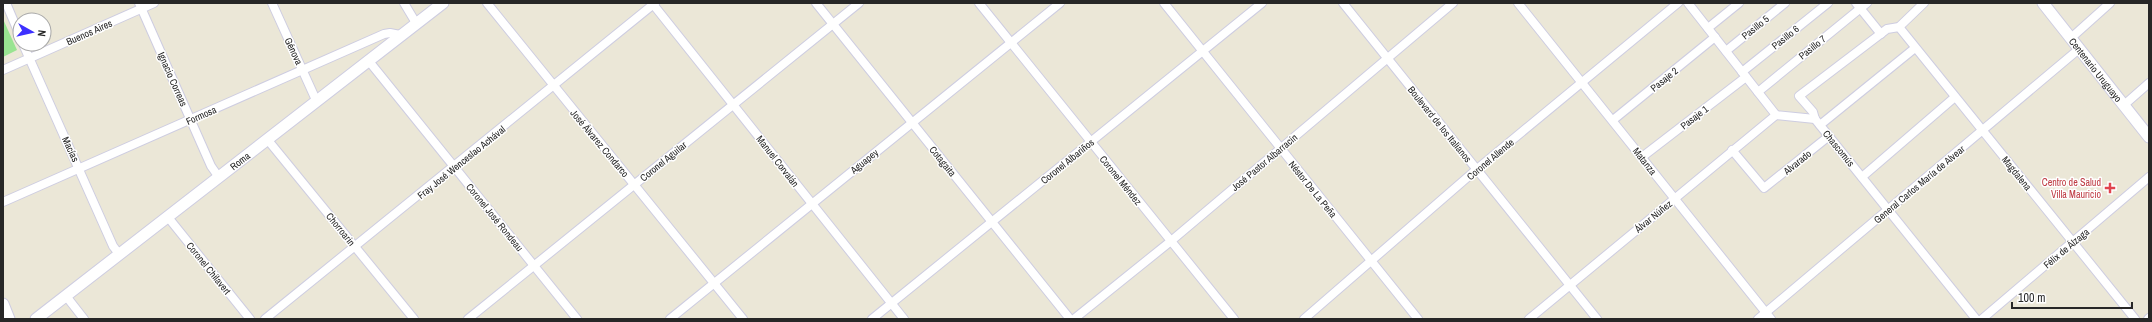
<svg xmlns="http://www.w3.org/2000/svg" width="2152" height="322" viewBox="0 0 2152 322" font-family="'Archivo Narrow',sans-serif">
	<style>
		.green { fill: #99e491 }
		.lines { fill: none; stroke-linecap: round; stroke-linejoin: round }
		.street-casing { stroke: #cecde1; stroke-width: 10 }
		.secondary-casing { stroke: #cecde1; stroke-width: 13 }
		.street { stroke: #fff; stroke-width: 8 }
		.secondary { stroke: #fff; stroke-width: 11 }
		.health-dot { fill: #e0444e; stroke: #fff; stroke-width: 1.5 }
		.labels { text-anchor: middle; stroke-width: 3; stroke-linejoin: round; paint-order: stroke }
		.street-label { font-size: 10px; fill: #272727; stroke: #fff }
		.health-label { font-size: 10px; fill: #be3a42; stroke: #fff; text-anchor: end }
	</style>
	<rect width="100%" height="100%" fill="#ebe7d7"/>
	<!-- green -->
	<path class="green" d="M3,19L17,50L3,57Z"/>
	<g class="lines">
		<defs>
			<g id="street">
				<path d="M6,3L20,36"/>
				<path d="M139,3L211,166L218,176"/>
				<path d="M272,3L316,100"/>
				<path d="M404,3L416,23"/>
				<path d="M487,3L743,319"/>
				<path d="M652,3L904,319"/>
				<path d="M816,3L1070,319"/>
				<path d="M979,3L1234,319"/>
				<path d="M1164,3L1418,319"/>
				<path d="M1343,3L1597,319"/>
				<path d="M1518,3L1771,319"/>
				<path d="M1688,3L1776,115L1815,119"/>
				<path d="M1856,3L1881,34"/>
				<path d="M1924,3L1899,27L1887,29L1799,96L1813,112L1815,119L1976,319"/>
				<path d="M1899,27L2135,319"/>
				<path d="M1708,28L1739,3"/>
				<path d="M2071,38L2110,3"/>
				<path d="M23,44L113,246L119,254"/>
				<path d="M1726,51L1785,3"/>
				<path d="M368,60L577,319"/>
				<path d="M3,70L154,3"/>
				<path d="M1742,72L1828,3"/>
				<path d="M1758,92L1867,3"/>
				<path d="M2124,105L2149,83"/>
				<path d="M1613,120L1715,37"/>
				<path d="M1820,125L1915,48"/>
				<path d="M267,139L414,319"/>
				<path d="M1732,150L1764,188L1829,136"/>
				<path d="M1642,157L1746,77"/>
				<path d="M1862,177L1955,97"/>
				<path d="M3,202L384,34L390,33L400,35"/>
				<path d="M167,216L250,319"/>
				<path d="M66,296L84,319"/>
				<path d="M265,319L655,3"/>
				<path d="M468,319L859,3"/>
				<path d="M670,319L1060,3"/>
				<path d="M872,319L1262,3"/>
				<path d="M1074,319L1171,241L1453,3"/>
				<path d="M1304,319L1477,169L1678,3"/>
				<path d="M1529,319L1776,115"/>
				<path d="M1758,319L2079,49"/>
				<path d="M1982,319L2149,177"/>
				<path d="M2148,319L2149,318"/>
			</g>
			<g id="secondary">
				<path id="s1" d="M2043,3L2149,137"/>
				<path d="M3,304L9,319"/>
				<path id="s2" d="M36,319L443,3"/>
			</g>
		</defs>
		<!-- street casing -->
		<use href="#street" class="street-casing"/>
		<!-- secondary casing -->
		<use href="#secondary" class="secondary-casing"/>
		<!-- street -->
		<use href="#street" class="street"/>
		<!-- secondary -->
		<use href="#secondary" class="secondary"/>
	</g>
	<!-- markers -->
	<path class="health-dot" d="M2108 182h4v4h4v4h-4v4h-4v-4h-4v-4h4z"/>
	<g class="labels">
		<!-- street labels -->
		<g class="street-label">
			<text transform="translate(1755 27) rotate(-39)" y="4">Pasillo 5</text>
			<text transform="translate(89 32) rotate(-24)" y="4">Buenos Aires</text>
			<text transform="translate(1785 37) rotate(-39)" y="4">Pasillo 6</text>
			<text transform="translate(1812 47) rotate(-39)" y="4">Pasillo 7</text>
			<text transform="translate(294 51) rotate(65)" y="4">Génova</text>
			<text dy="4" stroke="none"><textPath href="#s1" startOffset="85">Centenario Uruguayo</textPath></text>
			<text transform="translate(173 79) rotate(66)" y="4">Ignacio Correas</text>
			<text transform="translate(1664 79) rotate(-39)" y="4">Pasaje 2</text>
			<text transform="translate(201 115) rotate(-24)" y="4">Formosa</text>
			<text transform="translate(1694 117) rotate(-38)" y="4">Pasaje 1</text>
			<text transform="translate(1440 124) rotate(51)" y="4">Boulevard de los Italianos</text>
			<text transform="translate(600 143) rotate(50)" y="4">José Álvarez Condarco</text>
			<text transform="translate(1839 148) rotate(51)" y="4">Chascomús</text>
			<text transform="translate(71 149) rotate(65)" y="4">Macías</text>
			<text transform="translate(1490 159) rotate(-40)" y="4">Coronel Allende</text>
			<text dy="4" stroke="none"><textPath href="#s2" startOffset="258">Roma</textPath></text>
			<text transform="translate(663 161) rotate(-39)" y="4">Coronel Aguilar</text>
			<text transform="translate(778 161) rotate(52)" y="4">Manuel Corvalán</text>
			<text transform="translate(864 161) rotate(-39)" y="4">Aguapey</text>
			<text transform="translate(943 161) rotate(51)" y="4">Cotagaita</text>
			<text transform="translate(1067 161) rotate(-39)" y="4">Coronel Albariños</text>
			<text transform="translate(1645 161) rotate(52)" y="4">Matanza</text>
			<text transform="translate(461 162) rotate(-39)" y="4">Fray José Wenceslao Achával</text>
			<text transform="translate(1264 162) rotate(-40)" y="4">José Pastor Albarracín</text>
			<text transform="translate(1797 162) rotate(-39)" y="4">Alvarado</text>
			<text transform="translate(2017 173) rotate(51)" y="4">Magdalena</text>
			<text transform="translate(1121 180) rotate(51)" y="4">Coronel Méndez</text>
			<text transform="translate(1919 184) rotate(-40)" y="4">General Carlos María de Alvear</text>
			<text transform="translate(1313 189) rotate(51)" y="4">Néstor De La Peña</text>
			<text transform="translate(1653 216) rotate(-39)" y="4">Álvar Núñez</text>
			<text transform="translate(495 217) rotate(51)" y="4">Coronel José Rondeau</text>
			<text transform="translate(341 229) rotate(51)" y="4">Chorroarin</text>
			<text transform="translate(2066 248) rotate(-40)" y="4">Félix de Álzaga</text>
			<text transform="translate(209 268) rotate(51)" y="4">Coronel Chilavert</text>
		</g>
		<!-- health labels -->
		<g class="health-label">
			<text x="2101" y="186">Centro de Salud<tspan x="2101" dy="12">Villa Mauricio</tspan></text>
		</g>
	</g>
	<!-- border -->
	<rect width="2152" height="322" fill="none" stroke="#272727" stroke-width="8"/>
	<!-- north arrow -->
	<g transform="translate(32 32) rotate(98)"><circle r="19" fill="#ffffff" stroke="#a9a9a9"/>
	<path d="M0-3L7 15L0 10L-7 15Z" fill="#3d30ff"/>
	<text y="-6" font-size="11" font-weight="bold" text-anchor="middle" fill="#272727">N</text>
	</g>
	<!-- scale -->
	<path d="M2012 302v6h120v-6" fill="none" stroke="#272727" stroke-width="2"/>
	<text x="2018" y="302" font-size="12" fill="#272727" stroke="#ffffff" stroke-width="3" paint-order="stroke">100 m</text>
</svg>
